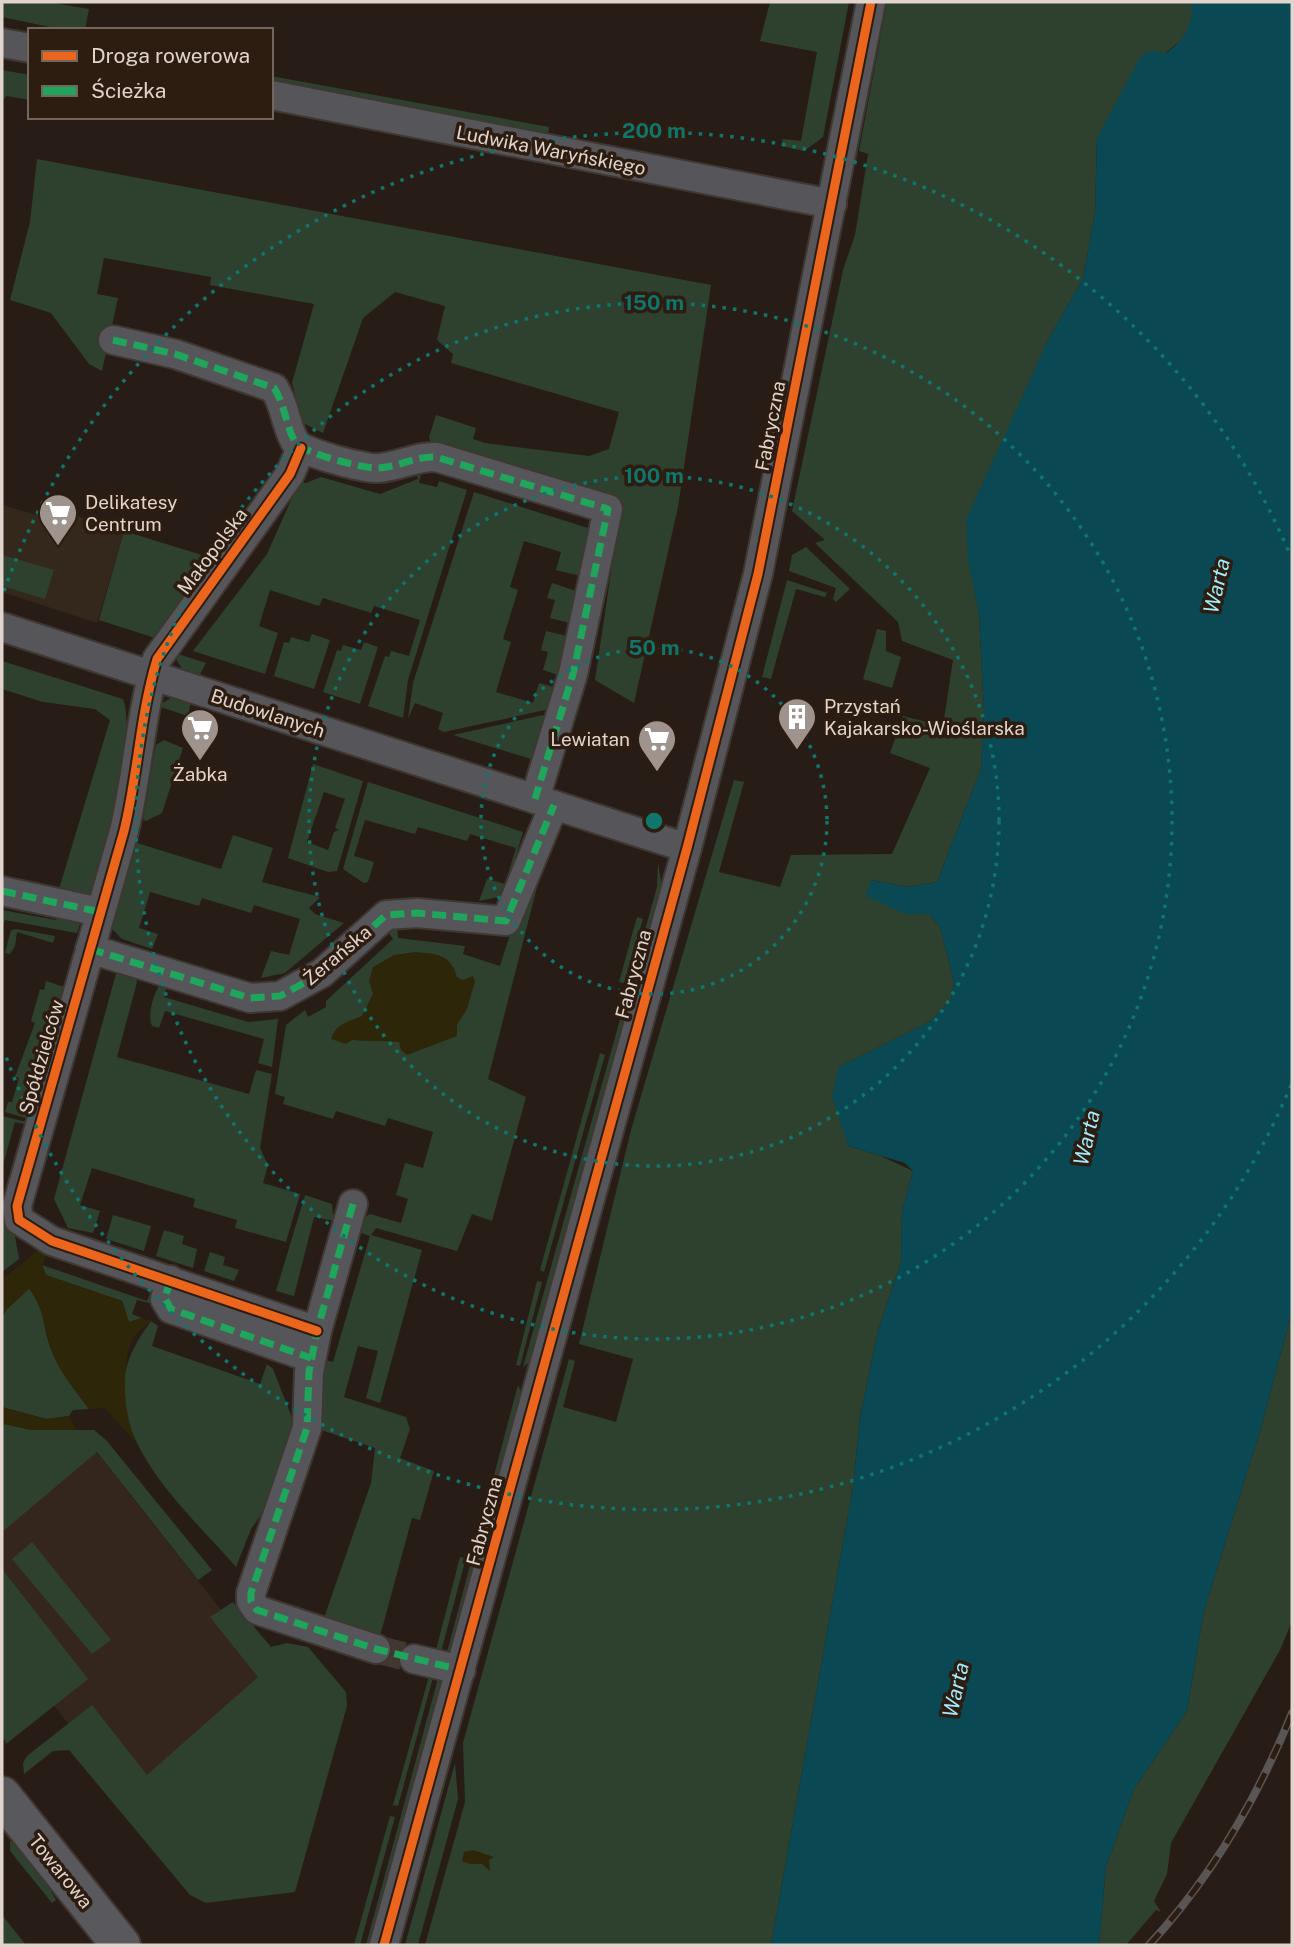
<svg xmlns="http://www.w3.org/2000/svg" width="1294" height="1947" viewBox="0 0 1294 1947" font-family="'Public Sans',sans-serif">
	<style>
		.commercial { fill: #34271c }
		.medical { fill: #35261d }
		.green { fill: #2e412f; fill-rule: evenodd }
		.sand { fill: #2e2608 }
		.water { fill: #0a4853 }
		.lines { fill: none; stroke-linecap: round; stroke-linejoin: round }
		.street-tunnel { stroke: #433831; stroke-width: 28; stroke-dasharray: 28 14; stroke-linecap: butt }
		.street-casing { stroke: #3f3731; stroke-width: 32 }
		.secondary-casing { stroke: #3f3731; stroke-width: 42 }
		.street { stroke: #56565a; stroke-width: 28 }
		.secondary { stroke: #59585c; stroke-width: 38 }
		.rail-casing { stroke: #5a5555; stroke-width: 8 }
		.rail { stroke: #2d1c10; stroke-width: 5; stroke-dasharray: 16; stroke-linecap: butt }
		.quiet { stroke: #20a55d; stroke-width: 7; stroke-dasharray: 14 7; stroke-linecap: butt }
		.cycleway-casing { stroke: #2d1c10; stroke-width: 13 }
		.cycleway { stroke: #eb651d; stroke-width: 9 }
		.ring { fill: none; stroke: #0f766e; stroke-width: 3.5; stroke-dasharray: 3.5 7 }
		.labels { text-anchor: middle; stroke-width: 7; stroke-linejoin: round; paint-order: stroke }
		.street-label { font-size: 19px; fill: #e0d4cd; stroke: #2d1c10 }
		.poi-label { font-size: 19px; fill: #e0d4cd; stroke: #2d1c10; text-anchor: start }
		.water-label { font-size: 21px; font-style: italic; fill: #a3edfe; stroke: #2d1c10 }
		.centre { fill: #0f766e; stroke: #2d1c10; stroke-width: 3.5 }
		.ring-label { font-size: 21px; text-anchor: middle; font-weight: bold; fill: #0f766e; stroke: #2d1c10; stroke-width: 7; stroke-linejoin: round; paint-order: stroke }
	</style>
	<rect width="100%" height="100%" fill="#271d16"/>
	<!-- commercial -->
	<path class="commercial" d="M40,504L124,531L97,623L2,592V505L37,515Z"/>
	<!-- medical -->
	<path class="medical" d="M87,1440L277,1681L127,1799L2,1639V1508Z"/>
	<!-- green -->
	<g class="green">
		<path d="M2,2H48L89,9L85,30H64L2,17Z"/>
		<path d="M770,2H849L823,137L804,151L781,146L783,139L801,141L817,52L760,41Z"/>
		<path d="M887,2H1202L1199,26L1164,54L1097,138L1095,213L1083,278L1047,342L968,556L979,614L984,712L981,769L937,882L907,887L872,880L905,914H929L940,927L954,982L951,1000L931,1021L839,1067L848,1146L881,1156L913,1171L902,1211L901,1262L878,1331L860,1417L853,1487L771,1945H425L465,1802L463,1743L569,1359L575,1361L563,1407L616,1422L633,1359L579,1344L631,1130L734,780L744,782L719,872L780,887L791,855L892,854L930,768L890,753L903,716L943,726L953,660L902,641L898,622L815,543L825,540L792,511L843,270L855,235L868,154L859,151Z"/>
		<path d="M2,70L30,75V100L7,96L2,100Z"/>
		<path d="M271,76L549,127L548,134L271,82Z"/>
		<path d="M37,159L711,285L678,507L634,703L595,680L620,512L436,457L429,437L436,415L476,428L473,439L485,443L589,456L609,449L619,412L451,363L453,354L437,340L445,306L395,292L363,318L323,433L303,423L292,383L314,304L210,285L211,277L104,258L97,294L118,298L102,371L89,364L51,313L10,300L30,222Z"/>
		<path d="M423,464L419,483L437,487L439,481L467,490L408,680L403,718L368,706L385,656L389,657L391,651L409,656L420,620L374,606L371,613L323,598L319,606L270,590L259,626L278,633L265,674L193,651L267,554L299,482L306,483L321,477L380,494L418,479L414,466Z"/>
		<path d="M474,492L591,529L580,576L556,570L561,552L524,541L510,587L518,590L503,639L511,642L496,692L533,703L539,683L554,687L550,709L444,732L438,729L443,713L415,703L408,719L413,683Z"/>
		<path d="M124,531L205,556L209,561L205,573L155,638L99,620Z"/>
		<path d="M806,547L850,589L836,602L833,599L836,588L789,571L792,555Z"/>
		<path d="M2,555L54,570L45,599L2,586Z"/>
		<path d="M787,580L827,593L825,597L796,589L771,679L762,677Z"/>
		<path d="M552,583L576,591L570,623L550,618L555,600L547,598Z"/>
		<path d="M877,629L886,631V651L901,657L892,688L863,679Z"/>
		<path d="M546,631L567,636L558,675L543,670L548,652L541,650Z"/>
		<path d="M312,634L330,640L314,689L274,676L284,642L289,643L291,637L309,642Z"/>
		<path d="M364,642L378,647L360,704L323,692L337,650L341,651L343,645L361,650Z"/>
		<path d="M172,652L206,663L199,676L182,669Z"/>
		<path d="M2,661L123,699C138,739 101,852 91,897L59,889L110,720L95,709L43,702L2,689Z"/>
		<path d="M174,696L191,701L188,716L157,706Z"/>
		<path d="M548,714L531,759L453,735Z"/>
		<path d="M164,740L183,748L162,813L146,821L143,819L156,745Z"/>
		<path d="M313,764L363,781L337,871L328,872L288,858ZM324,792L345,799L335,828L339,830L334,832L328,850L307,842Z"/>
		<path d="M368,782L523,832L509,879L499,897L479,901L487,879L505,884L516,848L470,834L467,841L418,827L415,834L365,820L354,856L374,862L368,882L364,883L343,869Z"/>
		<path d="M233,835L273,848L262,882L320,897L309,908L315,914L344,923L285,973L261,978L271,951L289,955L300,919L254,905L251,913L202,898L199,906L150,892L139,928L158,934L152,949L122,939L111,928L137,843L221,869Z"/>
		<path d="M549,840L488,1079L526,1097L492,1221L472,1214L457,1251L376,1228L371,1235L422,1250L380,1403L366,1398L378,1351L358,1346L344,1397L406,1417L410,1429L400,1458L434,1471L420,1520L412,1518L379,1640L324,1618L371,1483L375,1448L315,1428L317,1358L333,1362L370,1236L355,1231L360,1220L370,1214L401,1223L408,1199L396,1195L405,1163L423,1168L433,1132L388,1118L385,1126L336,1111L333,1119L283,1104L285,1097L275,1094L286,1025L305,1010L308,1017L326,1007V1001L393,939L385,927L397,923L398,938L465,946L463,954L500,966L511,931Z"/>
		<path d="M658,863L662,888L531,1361L523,1367L657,887Z"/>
		<path d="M2,910L56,920L59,914L82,918L77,933L5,920L2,928Z"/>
		<path d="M637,917L643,919L624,983L619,982Z"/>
		<path d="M16,929L55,936L53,943L17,932L15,946L10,954L5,953L11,930Z"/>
		<path d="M117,970L135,976L137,982L117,1057L249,1094L256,1070L272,1074L260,1148L268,1165L263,1183L300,1194L286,1242L235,1228L237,1220L193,1207L195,1199L92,1168L80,1205L100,1211L93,1233L68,1228L54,1199Z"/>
		<path d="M46,981L64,987L29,1119L5,1112L8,1102H12L19,1078L15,1077L35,1023L31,1021L40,989L44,990Z"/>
		<path d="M163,981L168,982L164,997L248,1022L278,1019L272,1067L258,1063L264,1039L165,1011L159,1028L152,1026C147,1014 154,990 163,981Z"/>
		<path d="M600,1053L605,1055L544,1272L540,1270Z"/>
		<path d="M2,1116L30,1123L33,1126L15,1122L2,1168Z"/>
		<path d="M305,1195L332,1204L334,1221L314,1217L294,1296L276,1291Z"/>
		<path d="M2,1196L12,1199L10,1209L19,1259L2,1272Z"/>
		<path d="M113,1215L151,1226L144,1251L106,1239Z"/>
		<path d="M164,1230L184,1236L182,1244L197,1249L193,1268L156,1256Z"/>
		<path d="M210,1252L225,1257L223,1265L239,1270L234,1281L204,1271Z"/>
		<path d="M42,1265L147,1301L153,1286L154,1304L137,1300L132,1314L142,1318L129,1322L122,1301L46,1275Z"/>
		<path d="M537,1281L542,1282L520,1366L516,1365Z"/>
		<path d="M29,1288C47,1312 42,1330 53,1354C62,1374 76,1391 89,1409L73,1410L69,1416L46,1419L2,1407V1319L6,1310Z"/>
		<path d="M1292,1311V1621L1280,1650L1171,1843L1167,1874L1154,1901L1161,1912L1156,1910L1126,1945H1099L1106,1867L1134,1789L1187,1711L1204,1611L1261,1428Z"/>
		<path d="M151,1321L158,1326L152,1346L260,1384L267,1364L273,1369L294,1423L270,1502L251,1529L236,1567C188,1511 92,1431 134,1348C138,1339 145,1330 151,1321Z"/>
		<path d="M518,1385L522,1394L453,1650L447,1652Z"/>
		<path d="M5,1424L32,1430H94L106,1440L212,1570L198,1580L97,1452L2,1532V1427Z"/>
		<path d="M32,1542L111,1640L92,1654L12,1559Z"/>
		<path d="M460,1557L466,1558L441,1652L436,1650Z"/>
		<path d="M2,1569L88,1679L6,1744L2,1735Z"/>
		<path d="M233,1602L271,1647L287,1643L308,1647L346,1692L347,1706L295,1892L206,1903L190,1895L69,1750L53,1751L24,1774L23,1763L27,1756L92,1705L147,1775L258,1677L210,1617Z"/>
		<path d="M431,1669L435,1670L398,1806L393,1805Z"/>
		<path d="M440,1671L445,1677L372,1945H366Z"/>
		<path d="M455,1763L458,1799L418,1945H405Z"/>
		<path d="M390,1816L395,1817L360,1945H354Z"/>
		<path d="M17,1834L56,1900L52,1903L10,1851V1842Z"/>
		<path d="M2,1915L26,1945H2Z"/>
	</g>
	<!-- sand -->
	<g class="sand">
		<path d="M415,952C435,954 451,953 457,977L463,980L473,976L475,981L467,1009L457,1025V1036L407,1055L401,1050L399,1042C383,1040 369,1042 352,1040L346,1044L331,1039C336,1023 348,1022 362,1016L373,994L369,981L373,967L394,955Z"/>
		<path d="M42,1247L49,1249L42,1265L46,1275L122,1301L129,1322L142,1318L151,1321C145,1326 135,1333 132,1340C120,1372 124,1413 136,1443L105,1408L89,1409C76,1391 58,1371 51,1349C44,1326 44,1308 29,1289L6,1310L2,1319V1280Z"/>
		<path d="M2,1407L46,1419L69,1416L77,1430H32L5,1424L2,1427Z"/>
		<path d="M473,1850L494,1857L489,1860L490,1871L482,1864H470L462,1861L464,1852Z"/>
	</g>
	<!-- water -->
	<path class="water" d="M1192,2H1292V1311L1261,1428L1204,1611L1187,1711L1134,1789L1106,1867L1099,1945H771L853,1487L860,1417L878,1331L901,1262L902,1211L913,1171L905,1163L848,1146L832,1096L839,1067L931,1021L951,1000L954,982L940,927L929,914H905L866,896L871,880L907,887L937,882L981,769L984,712L979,614L968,560L966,520L1047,342L1083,278L1095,213L1097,138L1141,56L1153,50L1164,54C1186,40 1192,27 1192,2Z"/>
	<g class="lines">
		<!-- street-tunnel -->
		<path class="street-tunnel" d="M376,1649L414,1659"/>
		<defs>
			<g id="street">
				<path d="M2,43L30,48"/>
				<path d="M271,95L832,204"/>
				<path d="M113,340L175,354L274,388C286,406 286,429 296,443C303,453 365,469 378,468C399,467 415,456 436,457L608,509L573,674L535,799"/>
				<path d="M301,448L290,474L157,659C140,715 138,774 124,831L17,1206L19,1220L52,1241L317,1331"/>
				<path d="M2,627L687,848"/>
				<path d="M2,891L100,912"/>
				<path d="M90,949L250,998L280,996L322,973L386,915L417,913L506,921L554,805"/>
				<path d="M353,1204L317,1331L309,1372L307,1428L251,1593V1601L257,1610L376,1649"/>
				<path d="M170,1280L165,1299L171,1309L311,1358"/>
				<path d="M414,1659L461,1670"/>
				<path d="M384,1945L687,848L758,574L871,2"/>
			</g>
			<path id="secondary" d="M2,1796L121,1945"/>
		</defs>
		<!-- street casing -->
		<use href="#street" class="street-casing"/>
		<!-- secondary casing -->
		<use href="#secondary" class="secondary-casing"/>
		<!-- street -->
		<use href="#street" class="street"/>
		<!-- secondary -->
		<use href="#secondary" class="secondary"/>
		<defs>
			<path id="rail" d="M1149,1945C1211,1878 1258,1797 1292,1713"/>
		</defs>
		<!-- rail casing -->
		<use href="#rail" class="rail-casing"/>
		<!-- rail -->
		<use href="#rail" class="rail"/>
		<!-- quiet -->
		<g class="quiet">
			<path d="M113,340L175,354L274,388C286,406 286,429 296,443C303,453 365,469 378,468C399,467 415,456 436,457L608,509L573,674L535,799"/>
			<path d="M2,891L100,912"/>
			<path d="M90,949L250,998L280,996L322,973L386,915L417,913L506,921L554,805"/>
			<path d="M353,1204L317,1331L309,1372L307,1428L251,1593V1601L257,1610L376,1649L461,1670"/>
			<path d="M170,1280L165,1299L171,1309L311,1358"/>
		</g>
		<defs>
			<g id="cycleway">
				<path d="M301,448L290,474L157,659C140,715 138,774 124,831L17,1206L19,1220L52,1241L317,1331"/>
				<path d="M384,1945L687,848L758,574L871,2"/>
			</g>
		</defs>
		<!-- cycleway casing -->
		<use href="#cycleway" class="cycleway-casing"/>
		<!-- cycleway -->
		<use href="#cycleway" class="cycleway"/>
	</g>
	<!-- distance rings -->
	<g class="ring">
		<circle cx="654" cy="821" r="173"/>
		<circle cx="654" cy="821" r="345"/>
		<circle cx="654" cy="821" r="518"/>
		<path d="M1291 1085A690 690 0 0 1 4 1051M4 591A690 690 0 0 1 1291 557"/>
	</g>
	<!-- icons -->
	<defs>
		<symbol id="supermarket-pin" viewBox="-11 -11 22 30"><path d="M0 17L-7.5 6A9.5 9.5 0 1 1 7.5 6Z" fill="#9f948d" stroke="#2d1c10"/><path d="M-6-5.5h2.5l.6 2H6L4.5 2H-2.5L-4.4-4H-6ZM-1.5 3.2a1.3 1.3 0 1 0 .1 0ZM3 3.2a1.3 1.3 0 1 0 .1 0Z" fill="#fff"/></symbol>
		<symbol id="building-pin" viewBox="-11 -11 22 30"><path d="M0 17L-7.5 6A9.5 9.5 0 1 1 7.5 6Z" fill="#9f948d" stroke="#2d1c10"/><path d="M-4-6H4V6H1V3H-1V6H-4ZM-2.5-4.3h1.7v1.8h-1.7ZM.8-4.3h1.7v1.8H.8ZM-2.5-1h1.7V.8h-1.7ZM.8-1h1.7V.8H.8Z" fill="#fff"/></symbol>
	</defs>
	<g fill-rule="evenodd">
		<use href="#supermarket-pin" x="36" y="491" width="44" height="60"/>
		<use href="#building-pin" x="775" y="695" width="44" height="60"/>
		<use href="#supermarket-pin" x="178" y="706" width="44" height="60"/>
		<use href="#supermarket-pin" x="635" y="717" width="44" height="60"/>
	</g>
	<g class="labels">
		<!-- street labels -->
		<g class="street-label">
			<text transform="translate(551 150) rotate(11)" y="7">Ludwika Waryńskiego</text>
			<text transform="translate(770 426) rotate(-79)" y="7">Fabryczna</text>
			<text transform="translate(212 551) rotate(-53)" y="7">Małopolska</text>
			<text transform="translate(268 713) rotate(18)" y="7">Budowlanych</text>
			<text transform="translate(337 955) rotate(-40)" y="7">Żerańska</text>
			<text transform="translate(633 974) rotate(-75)" y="7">Fabryczna</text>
			<text transform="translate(41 1057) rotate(-74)" y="7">Spółdzielców</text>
			<text transform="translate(484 1521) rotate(-75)" y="7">Fabryczna</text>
			<text transform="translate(61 1871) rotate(51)" y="7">Towarowa</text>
		</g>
		<!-- poi labels -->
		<g class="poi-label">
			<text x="85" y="509">Delikatesy<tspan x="85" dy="22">Centrum</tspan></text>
			<text x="824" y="713">Przystań<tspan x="824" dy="22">Kajakarsko-Wioślarska</tspan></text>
			<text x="630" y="746" text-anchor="end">Lewiatan</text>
			<text x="200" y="781" text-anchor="middle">Żabka</text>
		</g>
		<!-- water labels -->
		<g class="water-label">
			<text transform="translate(1217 586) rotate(-77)" y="7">Warta</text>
			<text transform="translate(1087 1138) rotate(-77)" y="7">Warta</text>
			<text transform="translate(956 1690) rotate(-77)" y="7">Warta</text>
		</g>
	</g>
	<circle cx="654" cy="821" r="10" class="centre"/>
	<g class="ring-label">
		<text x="654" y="138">200 m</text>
		<text x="654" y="310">150 m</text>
		<text x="654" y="483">100 m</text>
		<text x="654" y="655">50 m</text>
	</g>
	<!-- border -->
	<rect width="1294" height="1947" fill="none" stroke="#e0d4cd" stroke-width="7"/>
	<!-- legend -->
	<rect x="28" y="28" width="245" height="91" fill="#2d1c10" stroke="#75665c" stroke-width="2"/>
	<rect x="42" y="51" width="35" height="10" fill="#eb651d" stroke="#75665c" stroke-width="2"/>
	<text x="91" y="63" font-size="21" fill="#e0d4cd">Droga rowerowa</text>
	<rect x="42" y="86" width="35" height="10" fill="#20a55d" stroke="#75665c" stroke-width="2"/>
	<text x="91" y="98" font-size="21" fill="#e0d4cd">Ścieżka</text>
</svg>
